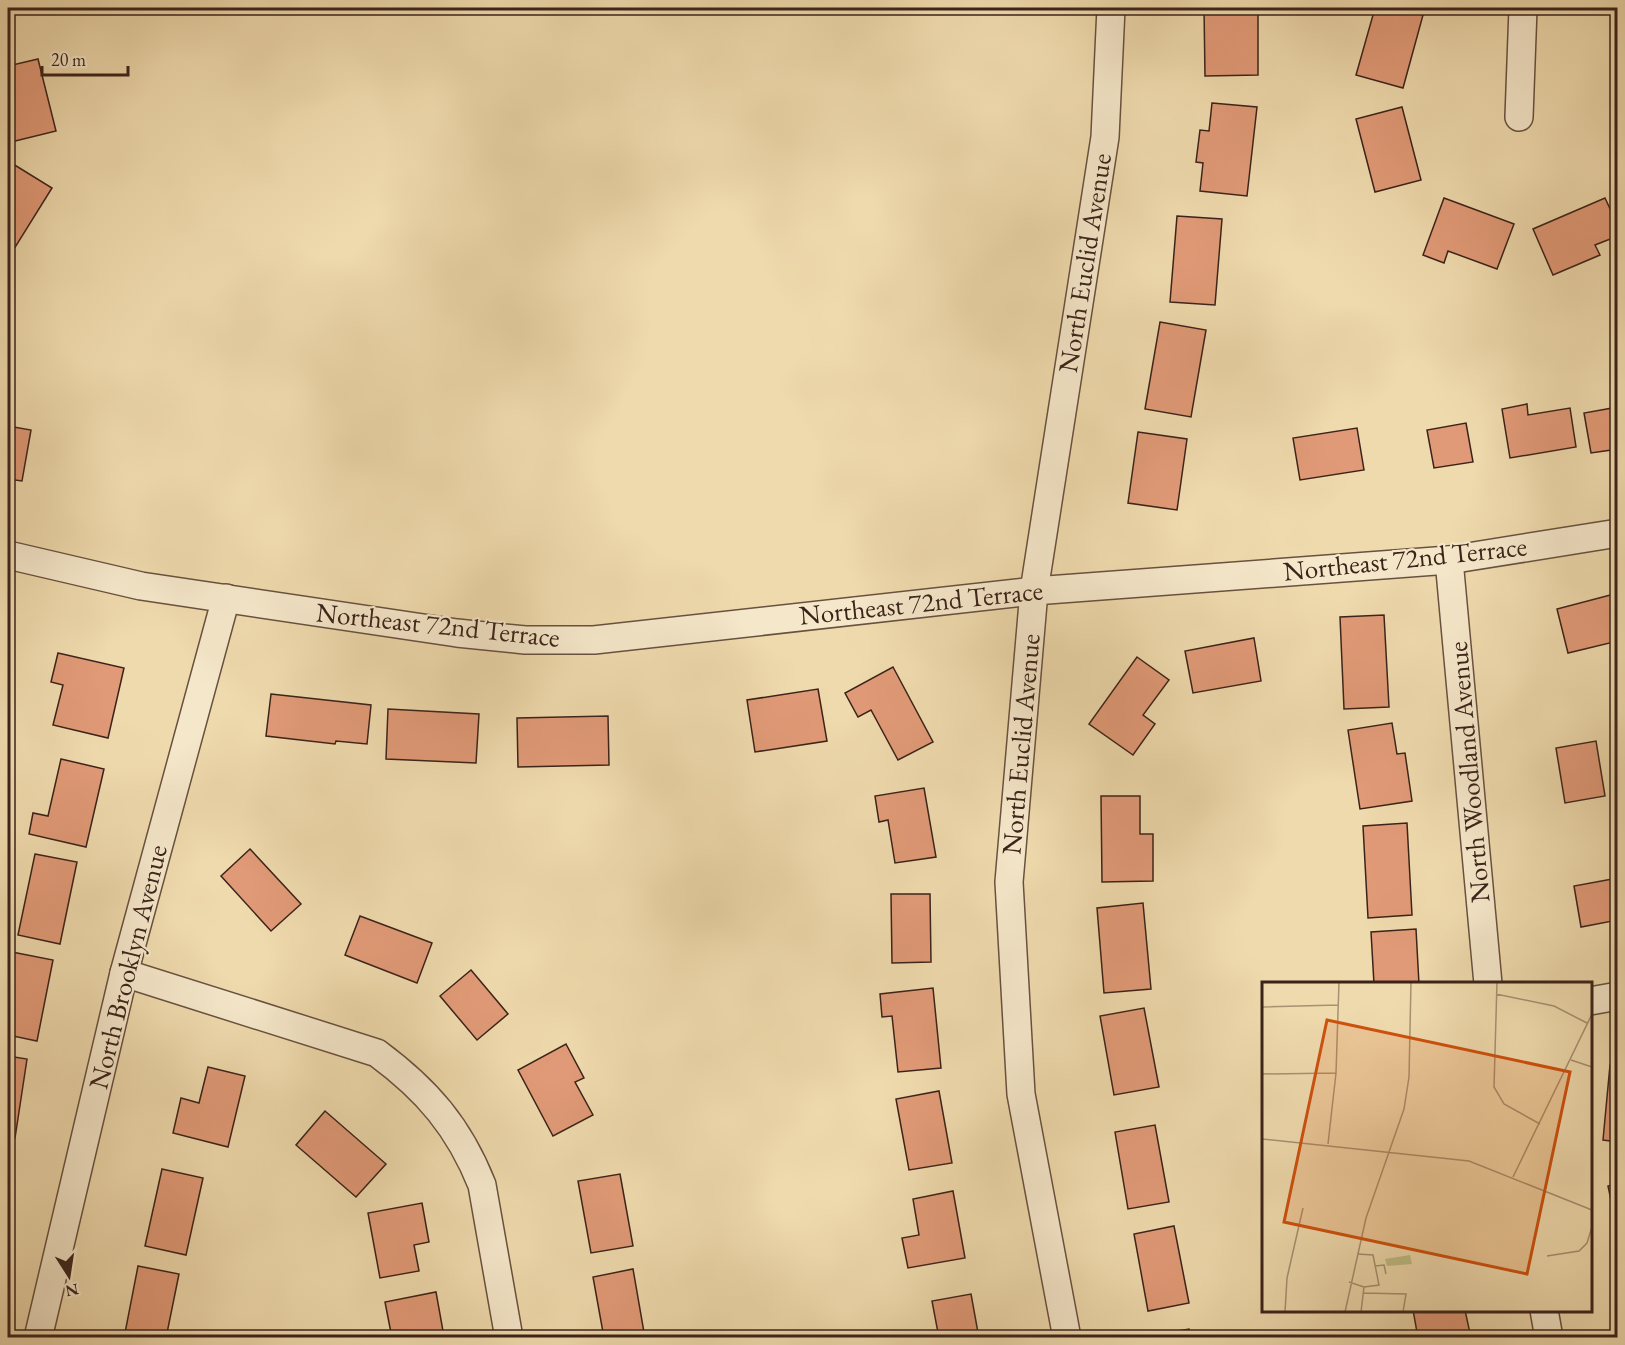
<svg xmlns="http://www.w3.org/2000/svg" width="1625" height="1345" viewBox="0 0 1625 1345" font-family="'EB Garamond',serif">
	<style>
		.building { fill: #e19a77; stroke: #3b231a; stroke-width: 1.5 }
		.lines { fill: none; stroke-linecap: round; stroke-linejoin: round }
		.street-casing { stroke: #68513f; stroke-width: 30 }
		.street { stroke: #f5e7ca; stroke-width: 27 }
		.labels { text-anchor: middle; stroke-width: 4.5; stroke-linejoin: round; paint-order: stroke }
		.street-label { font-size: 27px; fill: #3b231a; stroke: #f5e7ca }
		.inset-road { fill: none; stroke: #a79172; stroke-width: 1.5 }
		.view { fill: #ce510e; fill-opacity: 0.15; stroke: #ce510e; stroke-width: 3 }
		.inset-edge { fill: none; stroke: #3b231a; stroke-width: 3 }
	</style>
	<rect width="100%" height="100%" fill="#efdaad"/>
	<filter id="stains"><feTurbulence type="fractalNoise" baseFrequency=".00333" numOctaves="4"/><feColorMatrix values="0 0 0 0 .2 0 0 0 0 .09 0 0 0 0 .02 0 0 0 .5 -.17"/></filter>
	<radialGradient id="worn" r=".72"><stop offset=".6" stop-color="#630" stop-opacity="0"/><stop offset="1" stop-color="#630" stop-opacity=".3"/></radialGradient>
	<!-- building -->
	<g class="building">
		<path d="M1204,8H1258V75L1205,76Z"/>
		<path d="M1375,8H1395L1423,15L1403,88L1356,75Z"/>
		<path d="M38,59L56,131L11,142L8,126V66Z"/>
		<path d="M1212,103L1257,107L1247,196L1200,191L1203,163L1196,162L1200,130L1209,131Z"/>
		<path d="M1402,107L1421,180L1375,192L1356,119Z"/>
		<path d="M13,164L52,188L14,249L8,245V172Z"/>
		<path d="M1444,198L1514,224L1497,269L1448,251L1444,263L1423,255Z"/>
		<path d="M1605,198L1618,226V236L1595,245L1600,255L1553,275L1533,229Z"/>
		<path d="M1177,216L1222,219L1215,305L1170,302Z"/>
		<path d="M1160,322L1206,330L1191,417L1145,409Z"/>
		<path d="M1527,404L1528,415L1570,408L1576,447L1510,458L1502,409Z"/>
		<path d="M1618,407V449L1591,453L1584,413Z"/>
		<path d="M1466,423L1473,462L1434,468L1427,430Z"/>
		<path d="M8,426L31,430L22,481L8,479Z"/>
		<path d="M1357,428L1364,470L1300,480L1293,438Z"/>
		<path d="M1138,432L1187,439L1177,510L1128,503Z"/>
		<path d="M1618,593V641L1568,653L1557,609Z"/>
		<path d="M1384,615L1389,707L1344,709L1340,617Z"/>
		<path d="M1254,638L1261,681L1193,693L1185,651Z"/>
		<path d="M58,653L124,668L108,738L53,725L63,685L51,682Z"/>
		<path d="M1137,657L1169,680L1143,715L1155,724L1133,755L1089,724Z"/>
		<path d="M893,667L933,742L898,760L871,710L858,717L845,693Z"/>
		<path d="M818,689L827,741L755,752L747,700Z"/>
		<path d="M271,694L371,705L367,744L336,741L335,744L266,736Z"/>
		<path d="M388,709L479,714L476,763L386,759Z"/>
		<path d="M608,716L609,765L518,767L517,718Z"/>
		<path d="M1392,723L1397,754L1405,753L1412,801L1360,809L1348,730Z"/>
		<path d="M1596,741L1605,796L1565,803L1556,748Z"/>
		<path d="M61,759L104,769L86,847L29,834L33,813L48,816Z"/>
		<path d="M924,788L936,857L895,863L888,820L879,822L875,796Z"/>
		<path d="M1101,796H1140V834H1153V881L1102,882Z"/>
		<path d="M1407,823L1412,915L1368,918L1363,826Z"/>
		<path d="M250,849L301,904L271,931L221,876Z"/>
		<path d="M35,854L77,862L60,944L18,935Z"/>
		<path d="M1618,878V920L1581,927L1574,886Z"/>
		<path d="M891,894H930L931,962L892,963Z"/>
		<path d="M1143,903L1151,989L1104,993L1097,908Z"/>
		<path d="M360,916L432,943L417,983L345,955Z"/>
		<path d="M1416,929L1419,984H1374L1371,932Z"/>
		<path d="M12,952L53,960L37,1041L8,1035V973Z"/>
		<path d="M471,970L508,1014L477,1040L440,996Z"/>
		<path d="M933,988L941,1068L898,1072L892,1016L882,1017L880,994Z"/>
		<path d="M1144,1008L1159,1087L1114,1095L1100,1016Z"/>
		<path d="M566,1044L584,1078L575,1082L593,1115L553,1136L518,1070Z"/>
		<path d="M8,1056L27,1059L15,1138L8,1137Z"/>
		<path d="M1610,1065L1618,1066V1142L1603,1140Z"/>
		<path d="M208,1067L245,1076L228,1147L173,1133L181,1098L199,1103Z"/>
		<path d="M939,1091L952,1163L909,1170L896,1099Z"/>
		<path d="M325,1111L386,1164L356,1197L296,1145Z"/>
		<path d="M1155,1125L1169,1202L1128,1209L1115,1132Z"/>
		<path d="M162,1169L203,1178L186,1255L145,1246Z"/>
		<path d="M620,1174L633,1246L591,1253L578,1181Z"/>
		<path d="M1618,1184V1233L1608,1186Z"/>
		<path d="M953,1191L965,1258L908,1268L902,1238L919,1235L913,1199Z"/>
		<path d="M422,1203L429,1242L414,1245L419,1271L380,1278L368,1213Z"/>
		<path d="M1174,1226L1189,1303L1148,1311L1134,1234Z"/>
		<path d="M138,1266L179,1274L166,1338H124Z"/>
		<path d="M633,1269L645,1338H604L593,1277Z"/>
		<path d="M436,1292L443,1331L429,1334L430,1338H392L385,1302Z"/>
		<path d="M971,1294L979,1338H939L932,1301Z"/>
		<path d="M1413,1310H1465L1471,1338H1418Z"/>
		<path d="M1189,1329L1190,1338H1149L1148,1336Z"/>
	</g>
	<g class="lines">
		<defs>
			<g id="street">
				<path d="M1519,117L1523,8"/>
				<path d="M8,555L141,586L457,633L525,640H594L1034,591L1449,560L1618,533"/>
				<path d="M1449,560L1488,984"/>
				<path d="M124,973L377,1053C427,1090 459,1127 482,1185L509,1338"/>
				<path d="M1590,1001L1618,996"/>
				<path d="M1544,1310L1549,1338"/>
				<path d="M38,1338L124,973L226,598"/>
				<path d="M1067,1338L1021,1094L1009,882L1034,591L1105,137L1111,8"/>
			</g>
		</defs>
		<!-- street casing -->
		<use href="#street" class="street-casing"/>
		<!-- street -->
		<use href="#street" class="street"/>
	</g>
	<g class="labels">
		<!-- street labels -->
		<g class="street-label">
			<text transform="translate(1085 263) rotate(-81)" y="9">North Euclid Avenue</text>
			<text transform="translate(1405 559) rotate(-6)" y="9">Northeast 72nd Terrace</text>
			<text transform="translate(921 603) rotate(-6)" y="9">Northeast 72nd Terrace</text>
			<text transform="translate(438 625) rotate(6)" y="9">Northeast 72nd Terrace</text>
			<text transform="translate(1021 744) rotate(-85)" y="9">North Euclid Avenue</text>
			<text transform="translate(1469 772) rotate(-95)" y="9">North Woodland Avenue</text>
			<text transform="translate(128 967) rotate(-76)" y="9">North Brooklyn Avenue</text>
		</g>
	</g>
	<!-- overview -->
	<g transform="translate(1262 982)">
		<rect width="330" height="330" fill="#efdaad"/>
		<path d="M148,273L150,282L125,284L123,277Z" fill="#c0bd85"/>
		<path class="inset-road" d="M235,0L232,105L242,122L278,142M234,12L292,24L325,41M0,25L76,23M309,78L330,85M0,92L74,91M0,157L207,179L330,228M66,162L74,91L77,0M251,195L330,32M95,272L111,273L117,303L102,305M285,274L317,269L325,261L330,245M113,284L122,283L124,292M87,300L102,305L99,330M101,311L144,312L141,330M23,330L25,296L41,226M83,330L104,236L142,127L147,95L149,0"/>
		<path class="view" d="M65,38L308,90L265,292L22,240Z"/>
		<rect width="330" height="330" class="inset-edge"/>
	</g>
	<!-- margin -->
	<rect width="1625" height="1345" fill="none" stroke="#efdaad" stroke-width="30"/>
	<rect x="9" y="9" width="1607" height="1327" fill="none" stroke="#3b231a" stroke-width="3"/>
	<rect x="15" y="15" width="1595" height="1315" fill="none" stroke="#3b231a" stroke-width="1.5"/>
	<!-- north arrow -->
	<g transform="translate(69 1276) rotate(168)" stroke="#f5e7ca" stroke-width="4.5" paint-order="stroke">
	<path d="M0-4.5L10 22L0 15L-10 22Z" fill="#3b231a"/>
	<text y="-9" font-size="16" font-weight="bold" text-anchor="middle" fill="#3b231a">N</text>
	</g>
	<!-- scale -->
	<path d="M42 66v9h86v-9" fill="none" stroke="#3b231a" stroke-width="3"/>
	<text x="51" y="66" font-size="18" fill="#3b231a" stroke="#f5e7ca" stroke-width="4.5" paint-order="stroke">20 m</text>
	<rect width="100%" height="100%" filter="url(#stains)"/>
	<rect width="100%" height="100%" fill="url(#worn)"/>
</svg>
